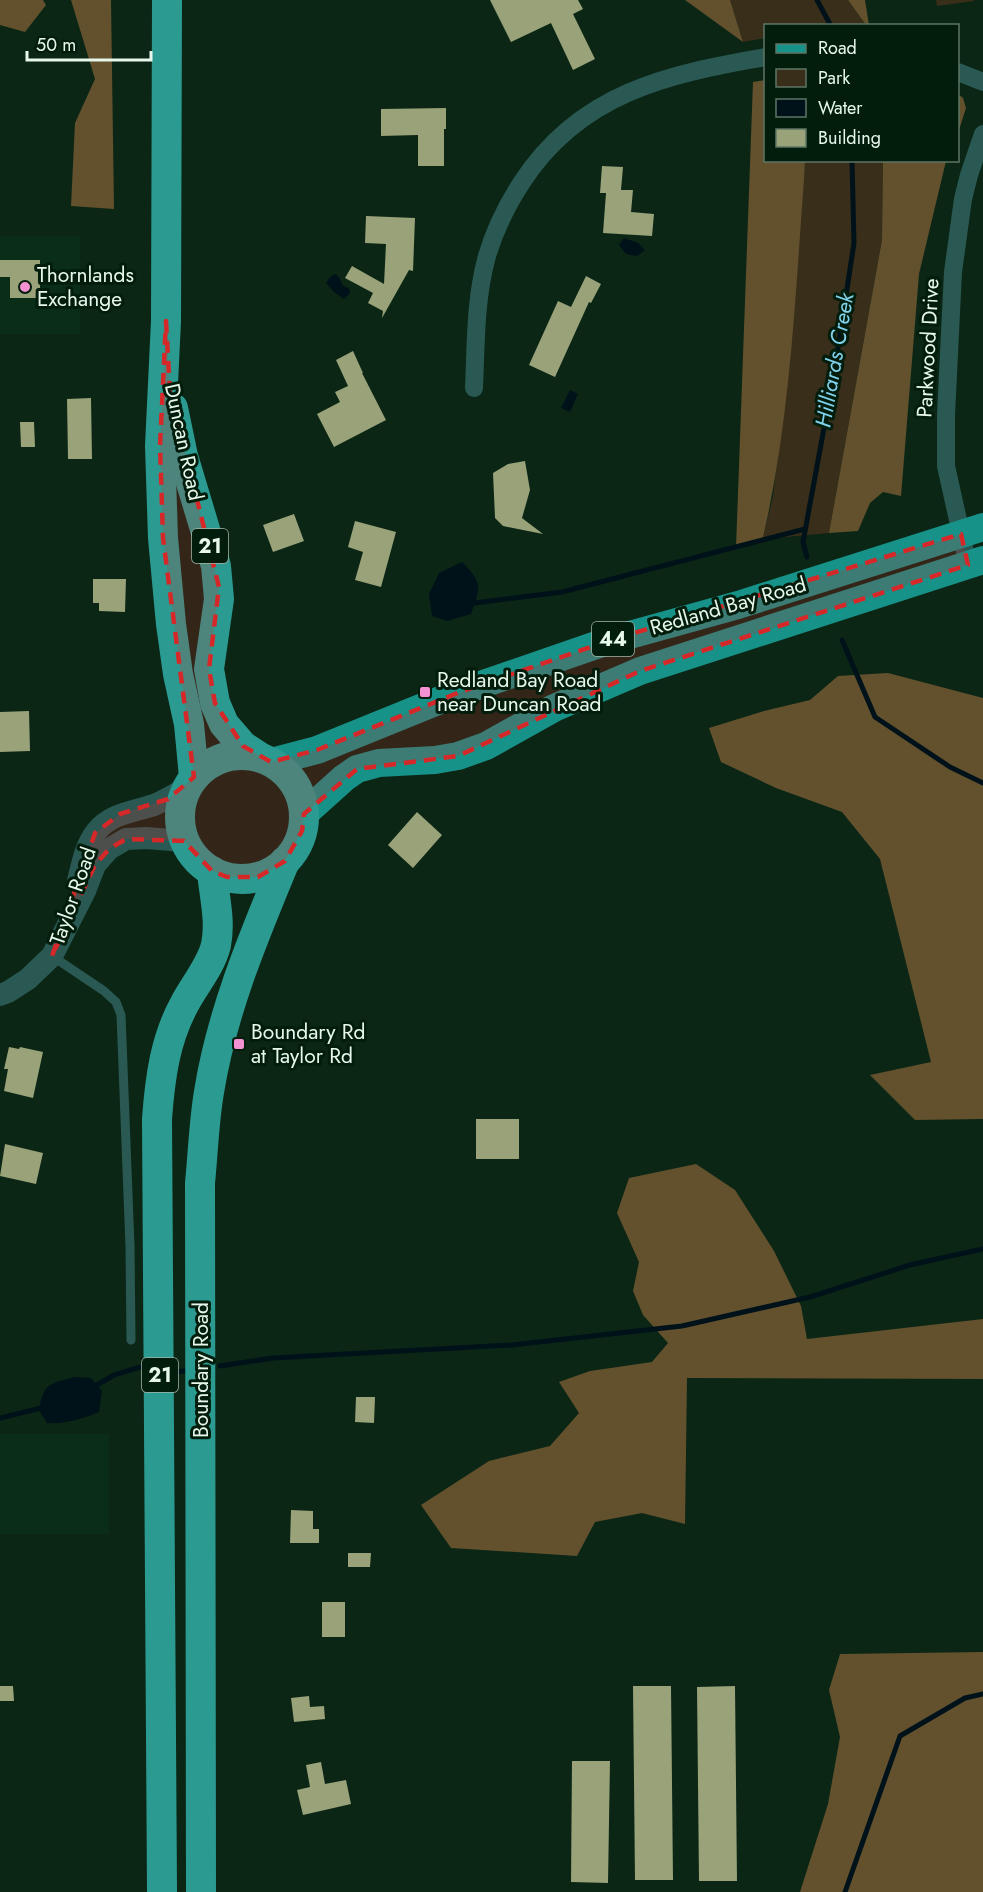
<svg xmlns="http://www.w3.org/2000/svg" width="983" height="1892" viewBox="0 0 983 1892" font-family="Jost,sans-serif">
	<style>
		.built { fill: #0a2d17 }
		.green { fill: #392e1a }
		.forest { fill: #63512e }
		.water { fill: #001219 }
		.lines { fill: none; stroke-linecap: round; stroke-linejoin: round }
		.stream { stroke: #001219; stroke-width: 5 }
		.building { fill: #99a279 }
		.service { stroke: #2a5954; stroke-width: 9 }
		.minor { stroke: #2a5954; stroke-width: 18 }
		.tertiary { stroke: #2a5954; stroke-width: 22 }
		.primary { stroke: #179289; stroke-width: 28 }
		.trunk { stroke: #2b9b92; stroke-width: 30 }
		.marked { fill: #d62828; fill-opacity: 0.2; stroke: #d62828; stroke-width: 4.5; stroke-dasharray: 12 8; stroke-linejoin: round }
		.poi-dot { fill: #f491d3; stroke: #031d0c; stroke-width: 2 }
		.labels { text-anchor: middle; stroke-width: 6; stroke-linejoin: round; paint-order: stroke }
		.shield { fill: #031d0c; stroke: #a3b6a8; stroke-width: 1.5 }
		.shield-label { font-size: 20px; font-weight: bold; fill: #e7f8eb }
		.poi-label { font-size: 21px; fill: #e7f8eb; stroke: #031d0c; text-anchor: start }
		.street-label { font-size: 21px; fill: #e7f8eb; stroke: #031d0c }
		.water-label { font-size: 22px; font-style: italic; fill: #81d2ec; stroke: #031d0c }
	</style>
	<rect width="100%" height="100%" fill="#0b2615"/>
	<!-- built -->
	<g class="built">
		<rect x="0" y="236" width="80" height="98"/>
		<rect x="0" y="1434" width="109" height="100"/>
	</g>
	<!-- green -->
	<g class="green">
		<path d="M730,0H848L866,25L766,26L765,38L743,42Z"/>
		<path d="M936,0H974V1L937,6Z"/>
		<path d="M805,161H883L882,240L829,533L775,538L762,542L773,496L790,357Z"/>
	</g>
	<!-- forest -->
	<g class="forest">
		<path d="M0,0H43L46,5L25,32L0,25Z"/>
		<path d="M71,0H111L114,209L71,206L75,123L95,79Z"/>
		<path d="M685,0H730L743,42Z"/>
		<path d="M848,0H865L869,25H866Z"/>
		<path d="M765,80L766,160L805,161L804,179C795,300 790,423 762,542L736,548L753,82Z"/>
		<path d="M958,94L963,98L966,108L958,133Z"/>
		<path d="M883,161H946L919,274L901,496L883,492L870,503L858,531L829,533L882,240Z"/>
		<path d="M888,673L983,698V1119L915,1120L870,1075L931,1062L880,859L842,812L776,788L721,762L709,728L764,711L810,700L838,676Z"/>
		<path d="M696,1164L735,1190L774,1251L801,1306L807,1339L983,1319V1379L687,1378L685,1524L642,1513L595,1522L577,1556L451,1548L421,1505L489,1461L550,1446L579,1413L559,1382L590,1371L652,1362L668,1343L643,1315L633,1291L639,1262L617,1213L629,1178Z"/>
		<path d="M983,1652V1892H800L828,1804L840,1737L829,1690L840,1654Z"/>
	</g>
	<!-- water -->
	<g class="water">
		<path d="M624,238L638,243L645,250L637,256L626,254L619,245Z"/>
		<path d="M335,274L339,277L343,286L349,288L350,293L344,299L334,292L326,283L330,277Z"/>
		<path d="M570,390L578,394L570,412L561,408Z"/>
		<path d="M462,562C483,583 481,587 471,614L447,621L432,616L429,594L439,573Z"/>
		<path d="M74,1377L91,1378L102,1391L99,1412C82,1419 66,1424 47,1423L39,1410C44,1382 49,1385 74,1377Z"/>
	</g>
	<g class="lines">
		<!-- stream -->
		<g class="stream">
			<path d="M817,0L831,26"/>
			<path d="M807,557L803,542L834,374L854,243L852,160"/>
			<path d="M475,603L562,592L805,529"/>
			<path d="M842,640L875,717L950,767L983,783"/>
			<path d="M220,1366L273,1358L512,1345L682,1326L810,1297L910,1265L983,1249"/>
			<path d="M176,1372L190,1370"/>
			<path d="M92,1388L114,1375L144,1366"/>
			<path d="M0,1418L45,1407"/>
			<path d="M845,1892L900,1736L965,1698L983,1694"/>
		</g>
	</g>
	<!-- building -->
	<g class="building">
		<path d="M490,0H578L583,9L573,14L595,59L573,70L551,23L511,42Z"/>
		<path d="M446,108V129H444V166H418V135L381,136V109Z"/>
		<path d="M602,166L623,167L621,190H633L631,212L654,214L652,236L603,233L606,193H600Z"/>
		<path d="M366,216L415,218L413,271L409,270L382,318L383,311L368,303L373,293L345,278L352,266L384,284L386,244L365,243Z"/>
		<path d="M0,260H40V298H10V277H0Z"/>
		<path d="M586,276L601,284L591,303L589,302L555,377L529,365L558,301L571,307Z"/>
		<path d="M353,351L363,373H362L386,420L334,447L317,414L340,402L335,392L348,386L336,360Z"/>
		<path d="M91,398L92,459H68L67,399Z"/>
		<path d="M20,422H34L35,447H21Z"/>
		<path d="M525,461L530,490L522,518L543,534L503,526L495,518L493,473L508,464Z"/>
		<path d="M294,514L304,541L273,552L263,525Z"/>
		<path d="M355,521L396,532L381,587L355,580L363,552L348,547Z"/>
		<path d="M93,579H126L125,612L99,611V603H93Z"/>
		<path d="M29,711L30,751L0,752V712Z"/>
		<path d="M417,812L442,835L413,868L388,845Z"/>
		<path d="M9,1047L19,1049L20,1047L43,1052L33,1098L4,1091L8,1069H4Z"/>
		<rect x="476" y="1119" width="43" height="40"/>
		<path d="M5,1144L43,1153L36,1184L0,1176Z"/>
		<path d="M356,1397H375L374,1423L355,1422Z"/>
		<path d="M291,1510L313,1511V1529H319V1543H290Z"/>
		<path d="M348,1553H371L370,1567H348Z"/>
		<rect x="322" y="1602" width="23" height="35"/>
		<path d="M0,1686H13L14,1701H0Z"/>
		<path d="M633,1686H671L673,1880H635Z"/>
		<path d="M735,1686L737,1881H699L697,1687Z"/>
		<path d="M309,1696L310,1707L324,1706L325,1719L294,1722L291,1698Z"/>
		<path d="M572,1761H610L608,1883L571,1882Z"/>
		<path d="M321,1762L325,1784L346,1780L351,1804L303,1815L297,1790L310,1787L306,1765Z"/>
	</g>
	<g class="lines">
		<!-- service -->
		<path class="service" d="M52,956L104,991L116,1002L121,1015L130,1246L131,1340"/>
		<!-- minor -->
		<g class="minor">
			<path d="M958,72L983,82"/>
			<path d="M474,388C476,344 475,299 487,256C495,229 507,205 522,182C580,93 667,74 766,57"/>
			<path d="M968,565L946,466V415L953,272L963,199L969,175L983,134"/>
		</g>
		<!-- tertiary -->
		<g class="tertiary">
			<path d="M78,881C82,865 85,846 96,832C111,813 133,812 154,805C166,800 176,794 187,787"/>
			<path d="M0,995L8,992L28,979L52,956L85,891L95,865L109,849L126,839L146,838L184,841"/>
		</g>
		<!-- primary -->
		<g class="primary">
			<path d="M271,762L317,750L460,692L608,641L738,605L983,527"/>
			<path d="M304,814L344,778L357,769L379,763L435,760L458,756L486,746L554,708L640,671L983,560"/>
		</g>
		<!-- trunk -->
		<g class="trunk">
			<path d="M167,0L166,321L160,446L163,538L171,624L178,674L189,724L194,777"/>
			<path d="M173,408L183,456L216,566L219,599L209,669L215,703L224,724L243,746L260,757"/>
			<circle cx="242" cy="817" r="62"/>
			<path d="M162,1892L157,1119C160,1078 165,1039 185,1003C195,984 211,966 216,945C221,920 214,896 212,871"/>
			<path d="M201,1892L200,1183C203,1153 204,1121 209,1092C222,1011 254,936 285,861"/>
		</g>
	</g>
	<!-- marked area -->
	<path class="marked" d="M166,321L170,393L219,587L209,669L215,703L243,746L271,762L317,750L460,692L608,641L961,534L968,565L640,671L458,756L357,769L304,814L302,831L285,861L258,877H227L212,871L184,841L126,839L109,849L95,865L52,956L95,833L120,814L168,799L194,777L163,538L160,446Z"/>
	<!-- markers -->
	<g class="poi-dot">
		<circle cx="25" cy="287" r="6"/>
		<rect x="419" y="686" width="12" height="12" rx="3"/>
		<rect x="233" y="1038" width="12" height="12" rx="3"/>
	</g>
	<g class="labels">
		<!-- shield labels -->
		<g class="shield">
			<rect x="192" y="529" width="36" height="34" rx="4.5"/>
			<rect x="592" y="622" width="42" height="34" rx="4.5"/>
			<rect x="142" y="1358" width="36" height="34" rx="4.5"/>
		</g>
		<g class="shield-label">
			<text x="210" y="553">21</text>
			<text x="613" y="646">44</text>
			<text x="160" y="1382">21</text>
		</g>
		<!-- poi labels -->
		<g class="poi-label">
			<text x="37" y="282">Thornlands<tspan x="37" dy="24">Exchange</tspan></text>
			<text x="437" y="687">Redland Bay Road<tspan x="437" dy="24">near Duncan Road</tspan></text>
			<text x="251" y="1039">Boundary Rd<tspan x="251" dy="24">at Taylor Rd</tspan></text>
		</g>
		<!-- street labels -->
		<g class="street-label">
			<text transform="translate(928 348) rotate(-87)" y="7">Parkwood Drive</text>
			<text transform="translate(184 442) rotate(78)" y="7">Duncan Road</text>
			<text transform="translate(728 606) rotate(-16)" y="7">Redland Bay Road</text>
			<text transform="translate(73 896) rotate(-71)" y="7">Taylor Road</text>
			<text transform="translate(201 1370) rotate(-90)" y="7">Boundary Road</text>
		</g>
		<!-- water labels -->
		<g class="water-label">
			<text transform="translate(834 360) rotate(-80)" y="8">Hilliards Creek</text>
		</g>
	</g>
	<!-- legend -->
	<rect x="764" y="24" width="195" height="138" fill="#031d0c" stroke="#5e7565" stroke-width="1.5"/>
	<rect x="776" y="44" width="30" height="9" fill="#179289" stroke="#5e7565" stroke-width="1.5"/>
	<text x="818" y="54" font-size="18" fill="#e7f8eb">Road</text>
	<rect x="776" y="69" width="30" height="18" fill="#392e1a" stroke="#5e7565" stroke-width="1.5"/>
	<text x="818" y="84" font-size="18" fill="#e7f8eb">Park</text>
	<rect x="776" y="99" width="30" height="18" fill="#001219" stroke="#5e7565" stroke-width="1.5"/>
	<text x="818" y="114" font-size="18" fill="#e7f8eb">Water</text>
	<rect x="776" y="129" width="30" height="18" fill="#99a279" stroke="#5e7565" stroke-width="1.5"/>
	<text x="818" y="144" font-size="18" fill="#e7f8eb">Building</text>
	<!-- scale -->
	<path d="M27 51v9h124v-9" fill="none" stroke="#e7f8eb" stroke-width="3"/>
	<text x="36" y="51" font-size="18" fill="#e7f8eb" stroke="#031d0c" stroke-width="4.5" paint-order="stroke">50 m</text>
</svg>
